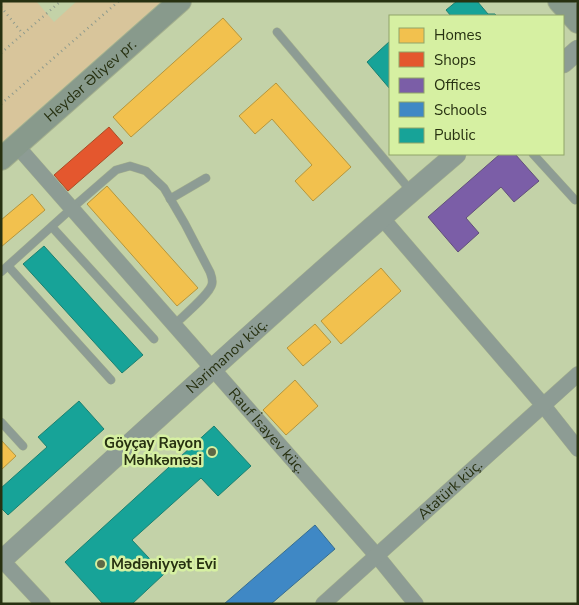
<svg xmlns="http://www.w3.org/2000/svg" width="579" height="605" viewBox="0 0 579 605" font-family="'Nunito Sans',sans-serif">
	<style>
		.green { fill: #d8c59b }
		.homes { fill: #f2c14e; stroke: #b5963c }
		.shops { fill: #e4572e; stroke: #ab4c25 }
		.offices { fill: #7b5ea7; stroke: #62507a }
		.schools { fill: #3f88c5; stroke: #386e8f }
		.public { fill: #17a398; stroke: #1c8170 }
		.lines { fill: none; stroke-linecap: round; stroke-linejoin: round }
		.service-casing { stroke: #a3af8d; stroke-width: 9 }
		.minor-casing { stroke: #a3af8d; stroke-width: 16 }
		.tertiary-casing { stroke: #a3af8d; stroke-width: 21 }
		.secondary-casing { stroke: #a3af8d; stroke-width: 24 }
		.path { stroke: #8f9b8d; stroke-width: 2.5; stroke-dasharray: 1 4; stroke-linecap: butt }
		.service { stroke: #8d9c94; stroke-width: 8 }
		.minor { stroke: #8d9c94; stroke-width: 15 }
		.tertiary { stroke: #8d9c94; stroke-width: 20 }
		.secondary { stroke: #889a8c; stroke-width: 22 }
		.poi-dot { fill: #5e6946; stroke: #d6f0a2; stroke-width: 2 }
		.labels { text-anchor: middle; stroke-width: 5; stroke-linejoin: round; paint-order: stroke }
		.street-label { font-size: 15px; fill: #273111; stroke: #d6f0a2 }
		.poi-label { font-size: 15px; font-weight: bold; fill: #273111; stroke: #d6f0a2; text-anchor: end }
	</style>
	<rect width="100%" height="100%" fill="#c3d2a8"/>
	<!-- green -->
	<path class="green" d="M1,1H36L54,22L77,1H162L1,143Z"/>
	<!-- homes -->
	<g class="homes">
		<path d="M223,18L242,39L131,137L113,117Z"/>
		<path d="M276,83L351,167L313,201L295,181L312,165L272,119L255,134L239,116Z"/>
		<path d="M107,186L198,288L177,306L87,204Z"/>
		<path d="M32,194L45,210L1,247V220Z"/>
		<path d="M381,268L401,291L341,344L321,321Z"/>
		<path d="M315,324L331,342L303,366L287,348Z"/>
		<path d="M295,380L318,406L286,435L263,410Z"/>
		<path d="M1,440L16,456L1,470Z"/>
	</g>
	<!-- shops -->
	<path class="shops" d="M109,127L123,143L68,191L54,175Z"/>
	<!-- offices -->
	<path class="offices" d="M500,154H515L539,181L514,202L501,187L466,218L479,233L458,252L428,217Z"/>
	<!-- schools -->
	<path class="schools" d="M315,525L335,549L271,604H224Z"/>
	<!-- public -->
	<g class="public">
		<path d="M457,1H477L488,14H495L497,16H451L446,10Z"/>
		<path d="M390,41V89L367,62Z"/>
		<path d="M44,246L143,355L122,373L23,264Z"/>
		<path d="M79,401L104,429L8,515L1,508V488L47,447L38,437Z"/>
		<path d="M214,426L251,466L218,496L201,478L132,540L164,574L132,604H103L65,562Z"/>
	</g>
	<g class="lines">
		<defs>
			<g id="service">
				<path d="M277,32L411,191"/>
				<path d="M533,154L575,200"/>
				<path d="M170,199L206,178"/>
				<path d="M52,227L154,339"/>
				<path d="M8,266L111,380"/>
				<path d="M1,272L71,209L116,170L130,166L146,171L164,188L185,224L210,272C211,275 213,279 212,284C210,294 182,317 173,326"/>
				<path d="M1,422L23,446"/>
			</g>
			<g id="minor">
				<path id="s1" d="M17,146L377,556L416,604"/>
				<path d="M382,218L543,405L578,449"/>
				<path d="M1,559L43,604"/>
				<path id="s2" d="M323,604L578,374"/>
			</g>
			<g id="tertiary">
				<path d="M563,63L578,50"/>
				<path id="s3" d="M1,561C152,424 301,286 456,154"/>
			</g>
			<g id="secondary">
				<path d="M559,1L578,22"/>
				<path id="s4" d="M1,159L180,1"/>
			</g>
		</defs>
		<!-- service casing -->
		<use href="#service" class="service-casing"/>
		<!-- minor casing -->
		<use href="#minor" class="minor-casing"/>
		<!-- tertiary casing -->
		<use href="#tertiary" class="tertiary-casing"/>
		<!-- secondary casing -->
		<use href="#secondary" class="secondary-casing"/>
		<!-- path -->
		<g class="path">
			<path d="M1,7L23,34"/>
			<path d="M1,53L61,1"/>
			<path d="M1,104L119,1"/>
		</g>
		<!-- service -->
		<use href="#service" class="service"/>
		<!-- minor -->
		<use href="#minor" class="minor"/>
		<!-- tertiary -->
		<use href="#tertiary" class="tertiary"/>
		<!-- secondary -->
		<use href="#secondary" class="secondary"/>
	</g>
	<!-- markers -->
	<g class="poi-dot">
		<circle cx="212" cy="452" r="5"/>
		<circle cx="101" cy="564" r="5"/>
	</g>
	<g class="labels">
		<!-- street labels -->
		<g class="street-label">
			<text dy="5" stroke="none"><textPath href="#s4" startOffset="119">Heydər Əliyev pr.</textPath></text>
			<text dy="5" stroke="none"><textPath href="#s3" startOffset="305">Nərimanov küç.</textPath></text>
			<text dy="5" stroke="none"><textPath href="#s1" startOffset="379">Rauf İsayev küç.</textPath></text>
			<text dy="5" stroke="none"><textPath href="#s2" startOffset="171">Atatürk küç.</textPath></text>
		</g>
		<!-- poi labels -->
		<g class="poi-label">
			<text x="202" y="448">Göyçay Rayon<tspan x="202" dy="17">Məhkəməsi</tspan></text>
			<text x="111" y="569" text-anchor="start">Mədəniyyət Evi</text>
		</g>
	</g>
	<!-- border -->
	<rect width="579" height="605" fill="none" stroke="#273111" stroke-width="5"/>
	<!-- legend -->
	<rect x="389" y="15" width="175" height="140" fill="#d6f0a2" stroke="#90a468"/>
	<rect x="399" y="28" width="25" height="15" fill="#f2c14e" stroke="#90a468"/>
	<text x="434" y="40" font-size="15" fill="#273111">Homes</text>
	<rect x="399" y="52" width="25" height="15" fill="#e4572e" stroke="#90a468"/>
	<text x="434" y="65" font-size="15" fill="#273111">Shops</text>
	<rect x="399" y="78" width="25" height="15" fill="#7b5ea7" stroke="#90a468"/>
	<text x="434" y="90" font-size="15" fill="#273111">Offices</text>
	<rect x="399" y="102" width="25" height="15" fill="#3f88c5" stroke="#90a468"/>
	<text x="434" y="115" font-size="15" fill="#273111">Schools</text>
	<rect x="399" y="128" width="25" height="15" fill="#17a398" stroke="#90a468"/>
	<text x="434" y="140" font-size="15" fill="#273111">Public</text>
</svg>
